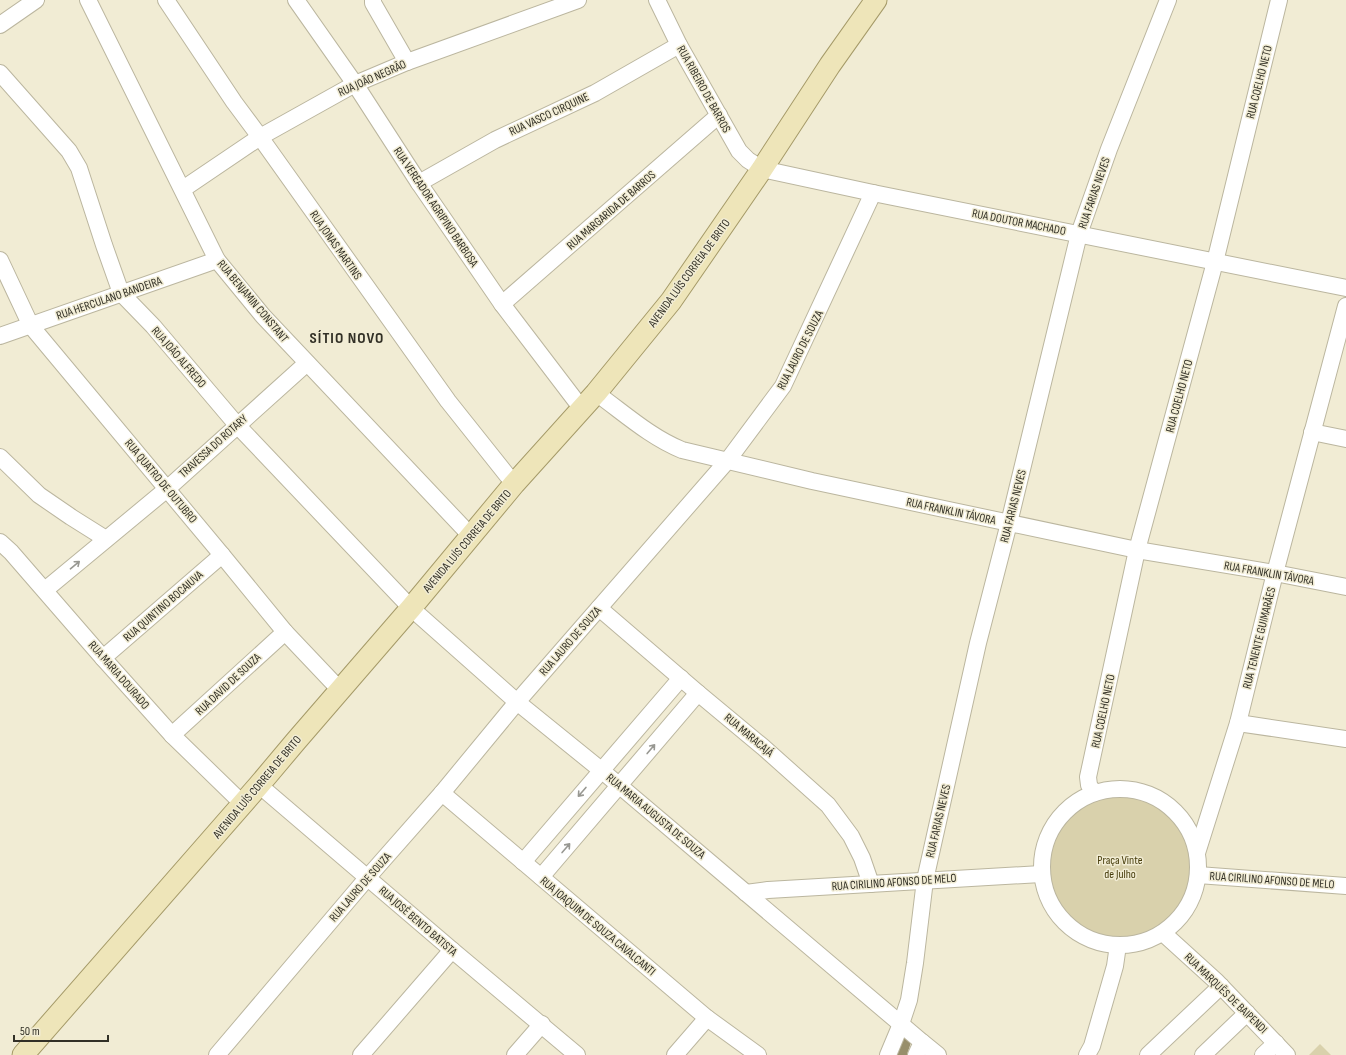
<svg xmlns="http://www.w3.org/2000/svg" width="1346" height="1055" viewBox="0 0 1346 1055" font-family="'Sofia Sans Condensed',sans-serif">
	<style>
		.green { fill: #d9d1ac }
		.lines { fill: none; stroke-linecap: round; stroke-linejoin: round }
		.canal { stroke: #988f6b; stroke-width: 13 }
		.minor-casing { stroke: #bbb69f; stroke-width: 18 }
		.major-casing { stroke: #a59a68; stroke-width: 23 }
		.minor { stroke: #fff; stroke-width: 16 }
		.major { stroke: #eee5b9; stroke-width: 21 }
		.oneway { stroke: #989892 }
		.labels { text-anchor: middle; stroke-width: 3; stroke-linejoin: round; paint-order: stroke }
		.street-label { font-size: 12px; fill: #323026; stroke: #f1ecd4 }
		.park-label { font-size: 12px; fill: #453b0a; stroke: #f1ecd4 }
		.district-label { font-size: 16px; font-weight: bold; letter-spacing: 1px; fill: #323026; stroke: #f1ecd4 }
	</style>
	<rect width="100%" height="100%" fill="#f1ecd4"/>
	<!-- green -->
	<g class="green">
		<circle cx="1120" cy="867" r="78"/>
		<path d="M1320,1044L1331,1055H1309Z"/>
	</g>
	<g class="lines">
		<!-- canal -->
		<path class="canal" d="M900,1055L904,1043"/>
		<defs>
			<g id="minor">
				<path d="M88,0L217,260L263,316L471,536"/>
				<path d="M166,0L234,102L260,137L448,401L514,484"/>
				<path d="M296,0L355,84L419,183L502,304L582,409"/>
				<path d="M373,0V3L407,62"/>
				<path d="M657,0L679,45L739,151L748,160L762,169L873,193L1346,288"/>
				<path d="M0,25L36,0"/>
				<path d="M0,73L69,151L79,168L104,245L121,293L153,326L237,425L411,608L517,702L601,770L922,1042L916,1055"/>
				<path d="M419,183L495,140L595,93L679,45"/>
				<path d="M183,189L260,137L355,84L407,62L578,0"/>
				<path d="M0,260L31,326L222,555L285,632L340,690"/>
				<path d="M502,304L719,115"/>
				<path d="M0,336L217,260"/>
				<path d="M596,393C624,413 650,437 682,450L812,481L1137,550L1275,573L1346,587"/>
				<path d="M1312,432L1346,439"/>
				<path d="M0,457L39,495L71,517L106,539"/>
				<path d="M0,542L11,552L103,658L172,735L243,804"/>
				<path d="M45,590L167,489L307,363"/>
				<path d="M599,608L698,693L763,747L828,805L851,836L862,858L871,884"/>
				<path d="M103,658L222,555"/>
				<path d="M1238,723L1346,739"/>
				<path d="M172,735L285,632"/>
				<path d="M259,785L452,950L577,1055"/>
				<circle cx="1120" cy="867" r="78"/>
				<path d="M442,793L707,1018L758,1055"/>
				<path d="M1094,793L1089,785L1088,777L1137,550L1215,262L1279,0"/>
				<path d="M1197,853L1238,723L1275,573L1346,306"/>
				<path d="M523,862L681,678"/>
				<path d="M1198,875L1346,886"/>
				<path d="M541,877L698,693"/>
				<path d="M746,893L768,890L1041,874"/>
				<path d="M1163,933L1217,982L1287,1055"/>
				<path d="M922,1042L938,1055"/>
				<path d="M217,1055L368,877L442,793L517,702L728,460L783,386L873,193"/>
				<path d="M361,1055L452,950"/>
				<path d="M515,1055L542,1024"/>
				<path d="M675,1055L707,1018"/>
				<path d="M888,1055L901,1024L909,1000L915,963L925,880L978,643L1009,523L1079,234L1109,149L1168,0"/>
				<path d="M1087,1055L1092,1046L1115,966L1118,945"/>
				<path d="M1148,1055L1221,986"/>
				<path d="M1203,1055L1247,1013"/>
				<path d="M1263,1055L1276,1043"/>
			</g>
			<path id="major" d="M23,1055L259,785L296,741L411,608L514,484L596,393L671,301L762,169L830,65L876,0"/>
		</defs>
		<!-- minor casing -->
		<use href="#minor" class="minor-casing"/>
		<!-- major casing -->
		<use href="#major" class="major-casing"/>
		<!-- minor -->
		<use href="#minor" class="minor"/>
		<!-- major -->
		<use href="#major" class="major"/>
	</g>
	<!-- one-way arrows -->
	<defs><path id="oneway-shaft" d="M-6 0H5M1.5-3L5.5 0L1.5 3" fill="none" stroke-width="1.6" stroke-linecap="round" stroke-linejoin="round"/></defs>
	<g class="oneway">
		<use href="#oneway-shaft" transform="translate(75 565) rotate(-40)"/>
		<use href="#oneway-shaft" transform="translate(651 749) rotate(-50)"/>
		<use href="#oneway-shaft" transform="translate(582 792) rotate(131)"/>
		<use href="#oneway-shaft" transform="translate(566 848) rotate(-49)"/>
	</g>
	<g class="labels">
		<!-- street labels -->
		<g class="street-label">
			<text transform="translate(372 78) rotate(-24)" y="4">RUA JOÃO NEGRÃO</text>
			<text transform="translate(1259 82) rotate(-76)" y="4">RUA COELHO NETO</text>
			<text transform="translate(704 89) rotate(61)" y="4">RUA RIBEIRO DE BARROS</text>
			<text transform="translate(549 114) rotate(-25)" y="4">RUA VASCO CIRQUINE</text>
			<text transform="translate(1094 193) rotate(-71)" y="4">RUA FARIAS NEVES</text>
			<text transform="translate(436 207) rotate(56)" y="4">RUA VEREADOR AGRIPINO BARBOSA</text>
			<text transform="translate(611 210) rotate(-41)" y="4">RUA MARGARIDA DE BARROS</text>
			<text transform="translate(1019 222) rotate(11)" y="4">RUA DOUTOR MACHADO</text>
			<text transform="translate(336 245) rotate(55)" y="4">RUA JONAS MARTINS</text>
			<text transform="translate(689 273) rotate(-54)" y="4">AVENIDA LUÍS CORREIA DE BRITO</text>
			<text transform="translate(109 298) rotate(-19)" y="4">RUA HERCULANO BANDEIRA</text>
			<text transform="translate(253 301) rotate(50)" y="4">RUA BENJAMIN CONSTANT</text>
			<text transform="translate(800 350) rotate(-63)" y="4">RUA LAURO DE SOUZA</text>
			<text transform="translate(179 357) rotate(49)" y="4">RUA JOÃO ALFREDO</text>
			<text transform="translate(1179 396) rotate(-75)" y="4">RUA COELHO NETO</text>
			<text transform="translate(213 446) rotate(-42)" y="4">TRAVESSA DO ROTARY</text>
			<text transform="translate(161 481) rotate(50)" y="4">RUA QUATRO DE OUTUBRO</text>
			<text transform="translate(1013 506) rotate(-76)" y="4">RUA FARIAS NEVES</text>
			<text transform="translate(951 511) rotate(12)" y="4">RUA FRANKLIN TÁVORA</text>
			<text transform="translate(467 541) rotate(-50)" y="4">AVENIDA LUÍS CORREIA DE BRITO</text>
			<text transform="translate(1269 573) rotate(10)" y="4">RUA FRANKLIN TÁVORA</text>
			<text transform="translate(163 606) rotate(-41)" y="4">RUA QUINTINO BOCAIUVA</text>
			<text transform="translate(1259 638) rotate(-76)" y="4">RUA TENENTE GUIMARÃES</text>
			<text transform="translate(570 641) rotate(-49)" y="4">RUA LAURO DE SOUZA</text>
			<text transform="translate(119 675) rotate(49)" y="4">RUA MARIA DOURADO</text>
			<text transform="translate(228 684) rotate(-43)" y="4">RUA DAVID DE SOUZA</text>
			<text transform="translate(1103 711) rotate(-78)" y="4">RUA COELHO NETO</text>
			<text transform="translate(749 735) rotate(40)" y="4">RUA MARACAJÁ</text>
			<text transform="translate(257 787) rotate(-50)" y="4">AVENIDA LUÍS CORREIA DE BRITO</text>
			<text transform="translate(656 816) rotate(40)" y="4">RUA MARIA AUGUSTA DE SOUZA</text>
			<text transform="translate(938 821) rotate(-77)" y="4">RUA FARIAS NEVES</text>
			<text transform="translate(1272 880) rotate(4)" y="4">RUA CIRILINO AFONSO DE MELO</text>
			<text transform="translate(894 882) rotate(-4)" y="4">RUA CIRILINO AFONSO DE MELO</text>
			<text transform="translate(360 887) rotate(-49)" y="4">RUA LAURO DE SOUZA</text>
			<text transform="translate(418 921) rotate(41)" y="4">RUA JOSÉ BENTO BATISTA</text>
			<text transform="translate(598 926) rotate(40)" y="4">RUA JOAQUIM DE SOUZA CAVALCANTI</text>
			<text transform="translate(1226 993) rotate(44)" y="4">RUA MARQUÊS DE BAIPENDI</text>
		</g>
		<!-- park labels -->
		<g class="park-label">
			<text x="1120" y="864">Praça Vinte<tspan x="1120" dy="14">de Julho</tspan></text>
		</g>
		<!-- district labels -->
		<g class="district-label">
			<text x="347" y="343">SÍTIO NOVO</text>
		</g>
	</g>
	<!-- scale -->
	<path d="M14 1035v6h94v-6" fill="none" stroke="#323026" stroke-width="2"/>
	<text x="20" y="1035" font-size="12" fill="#323026" stroke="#f1ecd4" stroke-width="3" paint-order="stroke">50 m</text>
</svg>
